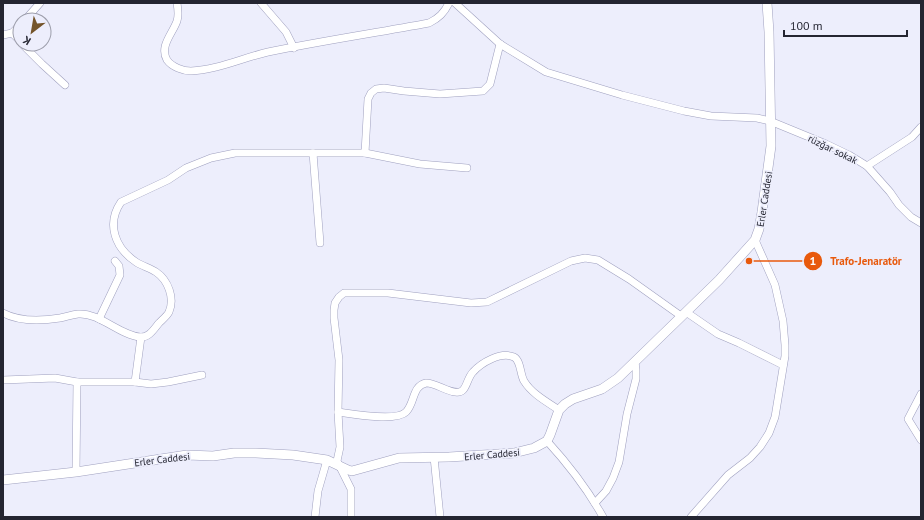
<svg xmlns="http://www.w3.org/2000/svg" width="924" height="520" viewBox="0 0 924 520" font-family="'PT Sans',sans-serif">
	<style>
		.lines { fill: none; stroke-linecap: round; stroke-linejoin: round }
		.minor-casing { stroke: #9fa0bf; stroke-width: 8 }
		.tertiary-casing { stroke: #9fa0bf; stroke-width: 10 }
		.minor { stroke: #fff; stroke-width: 7 }
		.tertiary { stroke: #fff; stroke-width: 9 }
		.labels { text-anchor: middle; stroke-width: 3.5; stroke-linejoin: round; paint-order: stroke }
		.street-label { font-size: 10px; fill: #242531; stroke: #edeefc }
		.leader { fill: none; stroke: #e8590c; stroke-width: 1.5 }
		.callout-dot { fill: #e8590c; stroke: #edeefc; stroke-width: 1.5 }
		.mark-label { font-size: 12px; text-anchor: middle; font-weight: bold; fill: #fff }
		.callout-label { font-size: 11px; text-anchor: middle; font-weight: bold; fill: #e8590c; stroke: #edeefc; stroke-width: 3.5; stroke-linejoin: round; paint-order: stroke }
	</style>
	<rect width="100%" height="100%" fill="#edeefc"/>
	<g class="lines">
		<defs>
			<g id="minor">
				<path d="M177,3C178,9 179,15 177,21C173,33 159,46 167,60C172,67 183,71 191,71C217,70 242,58 268,52C321,41 375,33 429,23C439,18 444,13 449,3"/>
				<path d="M261,3L286,32L294,48"/>
				<path d="M455,3L500,44L546,72L622,95L684,111L711,116L757,118L770,121L826,144L849,155L867,166L890,192L899,205L911,217L921,223"/>
				<path d="M25,20L40,3"/>
				<path d="M12,33L20,41"/>
				<path d="M3,35L12,33L20,25"/>
				<path d="M22,44L42,64L65,85"/>
				<path d="M313,153L320,243"/>
				<path d="M365,153L368,99L371,93L376,89L384,88L404,91L440,94L483,91L490,84L500,44"/>
				<path d="M867,166L912,137L921,127"/>
				<path d="M686,312L718,334L739,343L783,365"/>
				<path d="M3,313C20,322 41,321 60,318C66,317 71,315 78,314C99,312 119,335 140,337C149,338 154,329 159,323C162,320 167,316 169,312C175,298 168,280 156,272C150,268 142,266 136,262C115,248 106,224 121,202L168,180L186,168L211,158L235,153H365L420,164L467,168"/>
				<path d="M99,319L120,275L119,266L115,261"/>
				<path d="M3,380L55,378L77,382H135L151,384L168,382L202,375"/>
				<path d="M135,382L141,337"/>
				<path d="M921,394L908,419L921,440"/>
				<path d="M338,412C352,414 396,422 406,412C415,403 412,386 426,383C436,382 455,398 463,390C467,386 468,377 473,372C481,363 501,351 514,357C521,361 520,374 524,381C532,394 547,402 559,410"/>
				<path d="M547,441C568,464 588,490 603,517"/>
				<path d="M434,457L440,517"/>
				<path d="M76,472L77,382"/>
				<path d="M595,503L606,491L613,478L619,462L627,414L636,379V370L635,362"/>
				<path d="M315,517L318,491L327,460"/>
				<path d="M351,517V489L337,461L340,447L338,412L339,360L334,318V310L335,303L339,297L344,293H388L471,303L487,302L571,261L585,258L598,260L629,279L681,316"/>
				<path d="M691,517L728,475L750,458L760,447L769,433L775,417L785,356V345L783,321L775,285L755,240"/>
			</g>
			<path id="tertiary" d="M3,480L76,472L187,455L213,456L234,453H256L293,455L327,460L348,470L352,471L399,458L449,457L514,453L534,448L547,441L550,435L559,410L565,404L573,399L602,389L618,378L719,280L755,240L759,229L762,212L771,146L769,32L767,3"/>
		</defs>
		<!-- minor casing -->
		<use href="#minor" class="minor-casing"/>
		<!-- tertiary casing -->
		<use href="#tertiary" class="tertiary-casing"/>
		<!-- minor -->
		<use href="#minor" class="minor"/>
		<!-- tertiary -->
		<use href="#tertiary" class="tertiary"/>
	</g>
	<g class="labels">
		<!-- street labels -->
		<g class="street-label">
			<text transform="translate(833 149) rotate(26)" y="4">rüzğar sokak</text>
			<text transform="translate(764 199) rotate(-81)" y="4">Erler Caddesi</text>
			<text transform="translate(492 454) rotate(-5)" y="4">Erler Caddesi</text>
			<text transform="translate(162 459) rotate(-7)" y="4">Erler Caddesi</text>
		</g>
	</g>
	<!-- callouts -->
	<path class="leader" d="M749 261L813 261"/>
	<g class="callout-dot">
		<circle cx="749" cy="261" r="4"/>
		<circle cx="813" cy="261" r="10"/>
	</g>
	<g class="mark-label">
		<text x="813" y="265">1</text>
	</g>
	<g class="callout-label">
		<text x="866" y="265">Trafo-Jenaratör</text>
	</g>
	<!-- border -->
	<rect width="924" height="520" fill="none" stroke="#242531" stroke-width="8"/>
	<!-- north arrow -->
	<g transform="translate(32 32) rotate(211)"><circle r="19" fill="#edeefc" stroke="#9d9eab"/>
	<path d="M0-3L7 15L0 10L-7 15Z" fill="#74542a"/>
	<text y="-6" font-size="11" font-weight="bold" text-anchor="middle" fill="#242531">K</text>
	</g>
	<!-- scale -->
	<path d="M784 30v6h123v-6" fill="none" stroke="#242531" stroke-width="2"/>
	<text x="790" y="30" font-size="12" fill="#242531" stroke="#edeefc" stroke-width="3" paint-order="stroke">100 m</text>
</svg>
